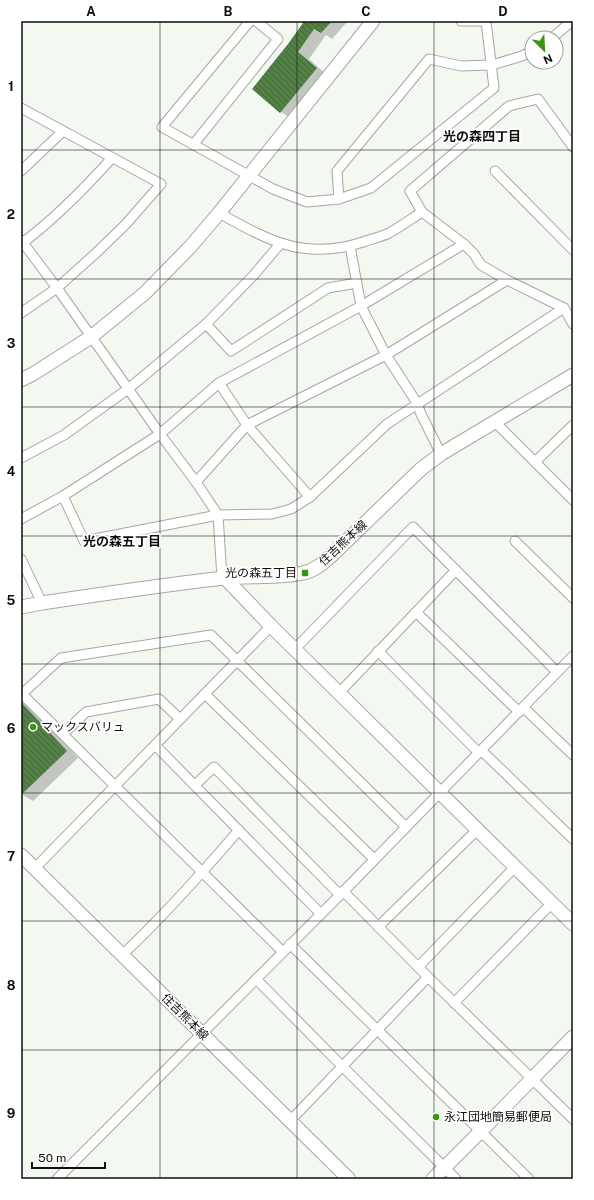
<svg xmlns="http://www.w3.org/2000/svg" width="594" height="1200" viewBox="0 0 594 1200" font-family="'Public Sans','Noto Sans JP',sans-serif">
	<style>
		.shadow { fill: #0003 }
		.building { fill: url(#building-back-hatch) }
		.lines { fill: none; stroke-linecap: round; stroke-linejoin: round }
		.street-casing { stroke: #a4a8a2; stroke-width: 11 }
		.secondary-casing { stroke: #a4a8a2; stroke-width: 15 }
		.street { stroke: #fff; stroke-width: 9 }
		.secondary { stroke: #fff; stroke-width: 13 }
		.grid { fill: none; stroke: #0d0f0d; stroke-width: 1; stroke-opacity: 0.55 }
		.poi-dot { fill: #3a9612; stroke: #fff; stroke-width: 1.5 }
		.labels { text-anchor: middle; stroke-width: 3.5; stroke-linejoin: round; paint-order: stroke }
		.street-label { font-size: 12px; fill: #0d0f0d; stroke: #fff }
		.poi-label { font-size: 12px; fill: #0d0f0d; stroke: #fff; text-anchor: start }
		.neighbourhood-label { font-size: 13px; font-weight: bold; fill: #0d0f0d; stroke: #fff }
		.neatline { fill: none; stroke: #0d0f0d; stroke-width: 1.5 }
		.grid-label { font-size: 13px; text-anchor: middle; font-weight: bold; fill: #0d0f0d }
	</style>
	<defs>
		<pattern id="building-back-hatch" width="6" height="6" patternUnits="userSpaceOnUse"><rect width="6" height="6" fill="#518144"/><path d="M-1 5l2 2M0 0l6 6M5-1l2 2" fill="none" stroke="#426837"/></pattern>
	</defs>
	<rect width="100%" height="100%" fill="#f3f8f1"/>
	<!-- shadow -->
	<g class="shadow">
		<path d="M302,21H348L332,39L326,35L309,59L327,75L292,119L281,112L253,89L289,45L304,23Z"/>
		<path d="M21,698L78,758L33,801L21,794Z"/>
	</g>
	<!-- building -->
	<g class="building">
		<path d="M300,21H332L321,33L314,29L298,52L317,68L280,113L252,89L288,44L303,23Z"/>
		<path d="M21,702L67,751L21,795Z"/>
	</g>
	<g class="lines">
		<defs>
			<g id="street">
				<path d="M250,21L162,127L273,189L307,202L339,199L371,188L494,88L486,21"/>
				<path d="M461,21H486"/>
				<path d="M552,38L572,21"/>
				<path d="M21,108L161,184L125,225L95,254L57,288L21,313"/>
				<path d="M193,145L278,39L256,21"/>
				<path d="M573,147L538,99L509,106L410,191L422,212L464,244L474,254L481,265L507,280L564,308L573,324"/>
				<path d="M21,171L63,131"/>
				<path d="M495,171L573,250"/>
				<path d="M339,199L337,171L429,59L461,66L492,65L522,56L532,51"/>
				<path d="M219,213C269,241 305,261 363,242C371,239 381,237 389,233C400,227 411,219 422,212"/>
				<path d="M21,240L57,288L160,434L196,482L218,515L222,578"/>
				<path d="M21,244C55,219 84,189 112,158"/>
				<path d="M350,246L361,306L386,355L417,403L421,414L441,454"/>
				<path d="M206,324L231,351L328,288L357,283"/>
				<path d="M219,383L247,425L310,497"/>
				<path d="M495,422L573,500"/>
				<path d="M21,458L64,435L128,389L206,324L253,276L280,244"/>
				<path d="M535,462L573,425"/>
				<path d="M196,482L247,425L386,355L507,280"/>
				<path d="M63,496L84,541L218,515L272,514L291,509L310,497L387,424L564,308"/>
				<path d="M21,519L63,496L160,434L219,383L361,306L464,244"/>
				<path d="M515,541L573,598"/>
				<path d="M21,559L42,603"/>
				<path d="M416,612L519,712"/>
				<path d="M295,649L413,527L557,672"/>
				<path d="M378,651L479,753"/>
				<path d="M21,693L283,952"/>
				<path d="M339,693L456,570"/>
				<path d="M22,694L61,658L211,635L406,827"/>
				<path d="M205,694L374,859"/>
				<path d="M523,707L573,755"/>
				<path d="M63,734L86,712L159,699L180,719"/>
				<path d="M155,745L321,914"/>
				<path d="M481,750L573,839"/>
				<path d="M195,785L214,767L340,895"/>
				<path d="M35,868L271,626"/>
				<path d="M343,891L428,977L573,1119"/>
				<path d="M378,927L478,829"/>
				<path d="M290,944L529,1179"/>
				<path d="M122,955C164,916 202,873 239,830"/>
				<path d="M418,967L515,867"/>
				<path d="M256,979L342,1066L456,1179"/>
				<path d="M454,1003L552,903"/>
				<path d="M290,1121L428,977"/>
				<path d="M57,1179L340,895L573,656"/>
			</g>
			<g id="secondary">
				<path d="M21,380L33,374L91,337L145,293L191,246L219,213L373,21"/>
				<path d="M225,578L271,626L573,924"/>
				<path d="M21,607L42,603C102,594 163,585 224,578C250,575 277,579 303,573C314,571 323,563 331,556L421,469L441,454L573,375"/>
				<path d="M21,855L349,1179"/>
				<path d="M433,1179L480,1132L573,1037"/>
			</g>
		</defs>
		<!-- street casing -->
		<use href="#street" class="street-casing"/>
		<!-- secondary casing -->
		<use href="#secondary" class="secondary-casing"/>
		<!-- street -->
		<use href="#street" class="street"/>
		<!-- secondary -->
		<use href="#secondary" class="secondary"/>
	</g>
	<!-- grid -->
	<path class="grid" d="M160,21V1179M297,21V1179M434,21V1179M21,150H573M21,279H573M21,407H573M21,536H573M21,664H573M21,793H573M21,921H573M21,1050H573"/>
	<!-- markers -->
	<g class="poi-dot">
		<rect x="301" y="569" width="8" height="8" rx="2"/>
		<circle cx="33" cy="727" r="4"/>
		<circle cx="436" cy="1117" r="4"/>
	</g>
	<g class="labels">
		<!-- street labels -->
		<g class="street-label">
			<text transform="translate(343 543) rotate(-43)" y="4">住吉熊本線</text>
			<text transform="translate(185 1017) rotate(45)" y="4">住吉熊本線</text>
		</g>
		<!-- poi labels -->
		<g class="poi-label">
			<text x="297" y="577" text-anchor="end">光の森五丁目</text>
			<text x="41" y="731">マックスバリュ</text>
			<text x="444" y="1121">永江団地簡易郵便局</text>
		</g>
		<!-- neighbourhood labels -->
		<g class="neighbourhood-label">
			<text x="482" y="141">光の森四丁目</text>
			<text x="122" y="546">光の森五丁目</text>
		</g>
	</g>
	<!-- border -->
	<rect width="594" height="1200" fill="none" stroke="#ffffff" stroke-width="44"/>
	<!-- north arrow -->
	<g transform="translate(544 50) rotate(156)"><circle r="19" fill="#ffffff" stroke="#9e9f9e"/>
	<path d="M0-3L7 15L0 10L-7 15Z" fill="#3a9612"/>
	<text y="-6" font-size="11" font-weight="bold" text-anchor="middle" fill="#0d0f0d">N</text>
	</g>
	<!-- scale -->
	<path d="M32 1162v6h73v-6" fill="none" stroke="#0d0f0d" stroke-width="2"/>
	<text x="38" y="1162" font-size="12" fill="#0d0f0d" stroke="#ffffff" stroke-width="3" paint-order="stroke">50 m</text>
	<rect x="22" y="22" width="550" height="1156" class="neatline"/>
	<g class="grid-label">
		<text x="91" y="16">A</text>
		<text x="228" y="16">B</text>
		<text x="366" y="16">C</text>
		<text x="503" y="16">D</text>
		<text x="11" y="91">1</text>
		<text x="11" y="219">2</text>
		<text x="11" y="348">3</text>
		<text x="11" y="476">4</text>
		<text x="11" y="605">5</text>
		<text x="11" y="733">6</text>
		<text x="11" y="861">7</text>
		<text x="11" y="990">8</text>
		<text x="11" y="1118">9</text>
	</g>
</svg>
